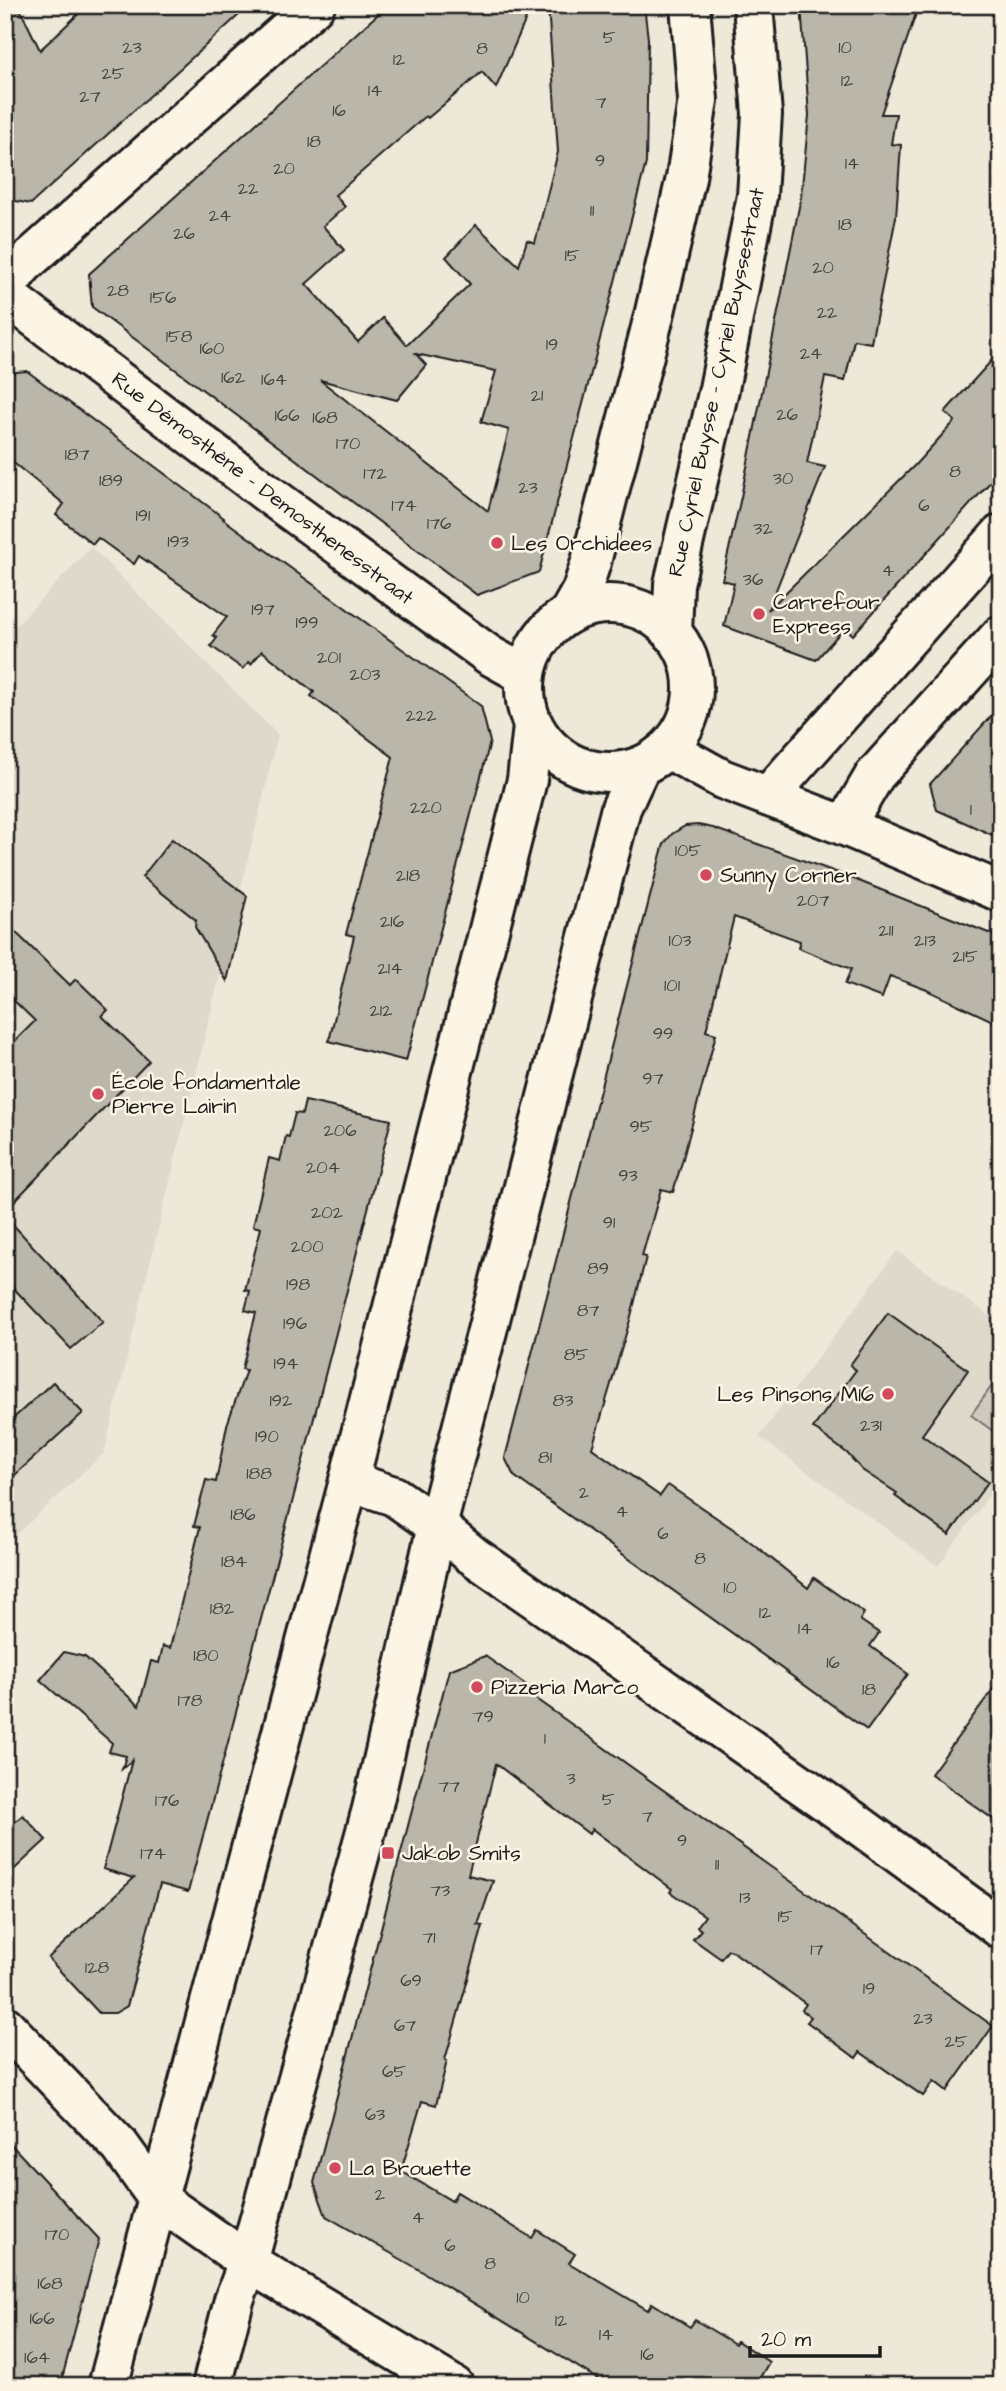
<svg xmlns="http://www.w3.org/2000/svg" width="1006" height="2391" viewBox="0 0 1006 2391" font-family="'Architects Daughter',sans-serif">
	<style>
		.built { fill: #ded9cb }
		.green { fill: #cfcabd; stroke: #76736c; stroke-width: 2 }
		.building { fill: #bab6aa; stroke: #1c1c1c; stroke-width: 2; fill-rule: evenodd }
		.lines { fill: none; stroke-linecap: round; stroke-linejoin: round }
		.street-casing { stroke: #1c1c1c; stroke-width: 44 }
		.secondary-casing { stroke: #1c1c1c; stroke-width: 44 }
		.street { stroke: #fcf5e5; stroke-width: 38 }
		.secondary { stroke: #fcf5e5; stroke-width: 38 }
		.poi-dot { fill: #d1495b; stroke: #fcf5e5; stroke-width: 2.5 }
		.labels { text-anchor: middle; stroke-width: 5; stroke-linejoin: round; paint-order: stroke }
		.number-label { font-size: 18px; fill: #444240 }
		.street-label { font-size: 21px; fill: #1c1c1c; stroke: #fcf5e5 }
		.poi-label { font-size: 21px; fill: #1c1c1c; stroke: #fcf5e5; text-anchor: start }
	</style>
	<rect width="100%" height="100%" fill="#eee8d9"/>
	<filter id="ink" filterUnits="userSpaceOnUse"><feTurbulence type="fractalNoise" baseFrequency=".0143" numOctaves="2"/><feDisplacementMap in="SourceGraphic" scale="14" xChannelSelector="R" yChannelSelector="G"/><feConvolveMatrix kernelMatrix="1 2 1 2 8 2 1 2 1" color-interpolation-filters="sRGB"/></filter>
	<g filter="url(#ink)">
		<!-- built -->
		<g class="built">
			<path d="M91,547L278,735L104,1453L5,1545V637Z"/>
			<path d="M897,1251L1001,1324V1373L971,1415L1001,1437V1479L938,1566L759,1437Z"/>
		</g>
		<!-- green -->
		<path class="green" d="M1001,1373V1437L971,1415Z"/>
		<!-- building -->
		<g class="building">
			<path d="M5,5H18L40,50L88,5H250L31,204L5,199Z"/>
			<path d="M388,5H532L496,88L482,72L428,118L426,116L335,195L345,207L323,226L344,250L306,284L358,342L383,318L407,345L470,284L446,257L476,225L519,266L527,240L535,243L558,152L548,5H644L648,39L646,163L539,572L477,595L92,307L89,274ZM416,354L496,371L481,422L509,430L488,511L320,380L397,400L426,365Z"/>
			<path d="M801,5H919L881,114H896L891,144L901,145L896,217L871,343L854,340L845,381L825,377L807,463L825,467L768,610L914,466L955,421L945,412L1001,350V470L853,635L845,627L816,660L724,626L734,583L722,580L741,497L801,197L809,115Z"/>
			<path d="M27,371L224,518L223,519L481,706L490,742L406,1061L329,1041L354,936L346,934L393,757L311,696L314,692L262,651L251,664L249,662L243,669L211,646L217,638L213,635L227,617L139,556L134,564L98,538L93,544L56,515L64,504L5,456V373Z"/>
			<path d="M1001,705V839L937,810L930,784Z"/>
			<path d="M698,825L713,828L844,875L1001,938V1025L927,990L890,976L882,998L845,984L851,969L798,948L800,941L734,917L706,1031L716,1034L682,1162L673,1192L661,1189L642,1256L646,1257L630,1320L592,1448L660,1496L668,1485L742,1535L808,1588L814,1578L864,1613L860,1620L879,1633L870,1646L908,1674L867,1730L514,1476L505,1458L661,854L664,844L672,834L685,826Z"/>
			<path d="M172,839L247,896L227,981L195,927L196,920L142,877Z"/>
			<path d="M5,922L70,985L76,979L108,1010L102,1016L149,1061L5,1211V1051L35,1021L5,992Z"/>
			<path d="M305,1101L391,1120L292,1503L188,1892L160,1884L127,2006L115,2013H99L48,1958L134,1878L103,1869L132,1760L122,1769L126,1756L109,1752L112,1743L40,1680L64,1652L85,1657L139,1706L151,1661L159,1663L163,1646L170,1648L200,1527L194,1526L206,1480L216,1482L227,1425L246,1370L242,1369L256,1313L245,1310L250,1291L245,1290L261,1228L253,1226L269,1158L280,1161L286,1136L289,1137L295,1113L302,1114Z"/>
			<path d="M5,1216L103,1322L71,1349L5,1279Z"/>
			<path d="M888,1313L968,1370L922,1435L988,1482L949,1535L895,1496L897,1493L862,1470L847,1453L813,1428L856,1370L850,1365Z"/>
			<path d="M53,1382L83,1413L5,1484V1426Z"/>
			<path d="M485,1656L536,1692L533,1697L567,1721L993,2026L947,2091L934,2081L923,2096L860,2052L856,2058L807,2022L811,2017L802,2010L806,2004L732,1951L728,1950L721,1959L693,1939L701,1930L697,1927L705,1916L670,1892L672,1889L592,1829L589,1834L496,1764L468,1875L493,1881L478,1925L483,1926L445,2060L447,2061L436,2105L422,2101L401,2171L452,2201L457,2192L532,2238L537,2230L575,2254L569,2263L648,2310L652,2303L690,2327L695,2320L735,2344L737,2341L769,2362L755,2386H609L413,2266L326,2216L314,2183L449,1670Z"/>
			<path d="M1001,1678V1825L931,1774Z"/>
			<path d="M23,1815L46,1840L5,1878V1830Z"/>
			<path d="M5,2138L99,2239L60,2386H5Z"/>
		</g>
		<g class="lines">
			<defs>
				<g id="street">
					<path d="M5,287L24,264L315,5"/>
					<path d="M5,295L275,499L489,655L525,675"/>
					<path d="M668,749L722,779L845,826L1001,892"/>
					<path d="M768,796L1001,534"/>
					<path d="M845,826L875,775L1001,635"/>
					<path d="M349,1481L394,1496L437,1526L472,1555L852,1820L1001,1929"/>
					<path d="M5,2026L120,2146L158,2199L248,2262L454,2386"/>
				</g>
				<g id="secondary">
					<circle cx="609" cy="688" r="84"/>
					<path d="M569,613L582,590L591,562L654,316L686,178L698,100L690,5"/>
					<path d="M672,633L674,584L719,389L757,196L762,114L753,5"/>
					<path d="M108,2386L349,1481L527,780L533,726"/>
					<path d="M212,2386L234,2300L248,2262L372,1809L437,1526L621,808L640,767"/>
				</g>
			</defs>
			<!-- street casing -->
			<use href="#street" class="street-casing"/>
			<!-- secondary casing -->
			<use href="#secondary" class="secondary-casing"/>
			<!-- street -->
			<use href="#street" class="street"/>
			<!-- secondary -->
			<use href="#secondary" class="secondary"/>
		</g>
	</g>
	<!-- markers -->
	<g class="poi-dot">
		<circle cx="497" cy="543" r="7"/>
		<circle cx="759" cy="614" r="7"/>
		<circle cx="706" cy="875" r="7"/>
		<circle cx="98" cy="1094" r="7"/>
		<circle cx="888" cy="1394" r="7"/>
		<circle cx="477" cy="1687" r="7"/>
		<rect x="381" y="1846" width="14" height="14" rx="3.5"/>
		<circle cx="335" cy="2168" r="7"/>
	</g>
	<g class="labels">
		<!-- number labels -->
		<g class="number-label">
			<text x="609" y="43">5</text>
			<text x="132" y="53">23</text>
			<text x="845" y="53">10</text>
			<text x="482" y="54">8</text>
			<text x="399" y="65">12</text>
			<text x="113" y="79">25</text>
			<text x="847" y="86">12</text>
			<text x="375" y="96">14</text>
			<text x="90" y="102">27</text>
			<text x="601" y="108">7</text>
			<text x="339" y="116">16</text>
			<text x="314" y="147">18</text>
			<text x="600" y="166">9</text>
			<text x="852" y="169">14</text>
			<text x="284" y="174">20</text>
			<text x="248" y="194">22</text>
			<text x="592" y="216">11</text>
			<text x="220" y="221">24</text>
			<text x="845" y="230">18</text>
			<text x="184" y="239">26</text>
			<text x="572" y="261">15</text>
			<text x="823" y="273">20</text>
			<text x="118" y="296">28</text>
			<text x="163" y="303">156</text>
			<text x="827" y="318">22</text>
			<text x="179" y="342">158</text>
			<text x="552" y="350">19</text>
			<text x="212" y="354">160</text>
			<text x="811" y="359">24</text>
			<text x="233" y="383">162</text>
			<text x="274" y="385">164</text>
			<text x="537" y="401">21</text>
			<text x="787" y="420">26</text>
			<text x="287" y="421">166</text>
			<text x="325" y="423">168</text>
			<text x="348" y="449">170</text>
			<text x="77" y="460">187</text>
			<text x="955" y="477">8</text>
			<text x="375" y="479">172</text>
			<text x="783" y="484">30</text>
			<text x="111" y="486">189</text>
			<text x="528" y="493">23</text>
			<text x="404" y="511">174</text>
			<text x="924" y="511">6</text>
			<text x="143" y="521">191</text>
			<text x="439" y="529">176</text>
			<text x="763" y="534">32</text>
			<text x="178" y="547">193</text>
			<text x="888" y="576">4</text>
			<text x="753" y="585">36</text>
			<text x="263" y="615">197</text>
			<text x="307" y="628">199</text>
			<text x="329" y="663">201</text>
			<text x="365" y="680">203</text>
			<text x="421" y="721">222</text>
			<text x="426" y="813">220</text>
			<text x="971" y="815">1</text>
			<text x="688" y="856">105</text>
			<text x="408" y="881">218</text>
			<text x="813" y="906">207</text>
			<text x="392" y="927">216</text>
			<text x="886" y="936">211</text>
			<text x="680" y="946">103</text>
			<text x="925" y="946">213</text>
			<text x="965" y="962">215</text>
			<text x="390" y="974">214</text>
			<text x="672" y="991">101</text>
			<text x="381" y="1016">212</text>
			<text x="663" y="1039">99</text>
			<text x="653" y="1084">97</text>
			<text x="641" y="1132">95</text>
			<text x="340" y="1136">206</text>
			<text x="323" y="1173">204</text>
			<text x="628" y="1181">93</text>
			<text x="327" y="1218">202</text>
			<text x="609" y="1228">91</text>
			<text x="307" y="1252">200</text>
			<text x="598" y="1274">89</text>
			<text x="298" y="1290">198</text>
			<text x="588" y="1316">87</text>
			<text x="295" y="1329">196</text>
			<text x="576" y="1360">85</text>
			<text x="286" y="1369">194</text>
			<text x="281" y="1406">192</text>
			<text x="563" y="1406">83</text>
			<text x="871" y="1431">231</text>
			<text x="267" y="1442">190</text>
			<text x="545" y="1463">81</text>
			<text x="259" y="1479">188</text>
			<text x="584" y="1498">2</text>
			<text x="622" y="1517">4</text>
			<text x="243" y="1520">186</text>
			<text x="663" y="1539">6</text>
			<text x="700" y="1564">8</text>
			<text x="234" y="1567">184</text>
			<text x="730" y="1593">10</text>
			<text x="222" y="1614">182</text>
			<text x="765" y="1618">12</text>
			<text x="805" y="1634">14</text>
			<text x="206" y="1661">180</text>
			<text x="833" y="1668">16</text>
			<text x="869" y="1695">18</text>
			<text x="190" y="1706">178</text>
			<text x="483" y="1722">79</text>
			<text x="545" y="1744">1</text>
			<text x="571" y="1784">3</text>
			<text x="449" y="1792">77</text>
			<text x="608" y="1805">5</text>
			<text x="167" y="1806">176</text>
			<text x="647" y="1822">7</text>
			<text x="682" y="1846">9</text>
			<text x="153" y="1859">174</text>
			<text x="717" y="1870">11</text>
			<text x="440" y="1896">73</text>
			<text x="745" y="1903">13</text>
			<text x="785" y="1922">15</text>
			<text x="429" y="1943">71</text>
			<text x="817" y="1955">17</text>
			<text x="97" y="1973">128</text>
			<text x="411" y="1986">69</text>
			<text x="869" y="1994">19</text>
			<text x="923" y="2024">23</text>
			<text x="405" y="2031">67</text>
			<text x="956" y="2047">25</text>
			<text x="394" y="2077">65</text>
			<text x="375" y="2120">63</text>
			<text x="380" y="2200">2</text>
			<text x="418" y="2223">4</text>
			<text x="57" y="2240">170</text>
			<text x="450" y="2251">6</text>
			<text x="490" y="2269">8</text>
			<text x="50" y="2289">168</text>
			<text x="523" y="2303">10</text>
			<text x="42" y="2324">166</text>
			<text x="561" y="2326">12</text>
			<text x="606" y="2340">14</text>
			<text x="647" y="2360">16</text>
			<text x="37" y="2363">164</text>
		</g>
		<!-- street labels -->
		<g class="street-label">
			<text transform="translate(716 382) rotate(-78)" y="7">Rue Cyriel Buysse - Cyriel Buyssestraat</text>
			<text transform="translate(263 488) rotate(37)" y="7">Rue Démosthène - Demosthenesstraat</text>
		</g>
		<!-- poi labels -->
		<g class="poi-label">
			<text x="511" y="550">Les Orchidees</text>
			<text x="773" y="609">Carrefour<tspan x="773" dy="24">Express</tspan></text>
			<text x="720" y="882">Sunny Corner</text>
			<text x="112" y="1089">École fondamentale<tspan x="112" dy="24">Pierre Lairin</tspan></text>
			<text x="874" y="1401" text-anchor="end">Les Pinsons M16</text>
			<text x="491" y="1694">Pizzeria Marco</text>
			<text x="402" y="1860">Jakob Smits</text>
			<text x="349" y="2175">La Brouette</text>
		</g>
	</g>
	<!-- margin -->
	<rect width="1006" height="2391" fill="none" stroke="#fcf5e5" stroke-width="28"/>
	<rect x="14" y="14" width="978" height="2363" fill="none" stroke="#1c1c1c" stroke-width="2.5" filter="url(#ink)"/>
	<!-- scale -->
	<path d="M750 2346v10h130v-10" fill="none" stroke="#1c1c1c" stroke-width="3.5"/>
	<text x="761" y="2346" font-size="21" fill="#1c1c1c" stroke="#fcf5e5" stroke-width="5" paint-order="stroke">20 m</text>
</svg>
